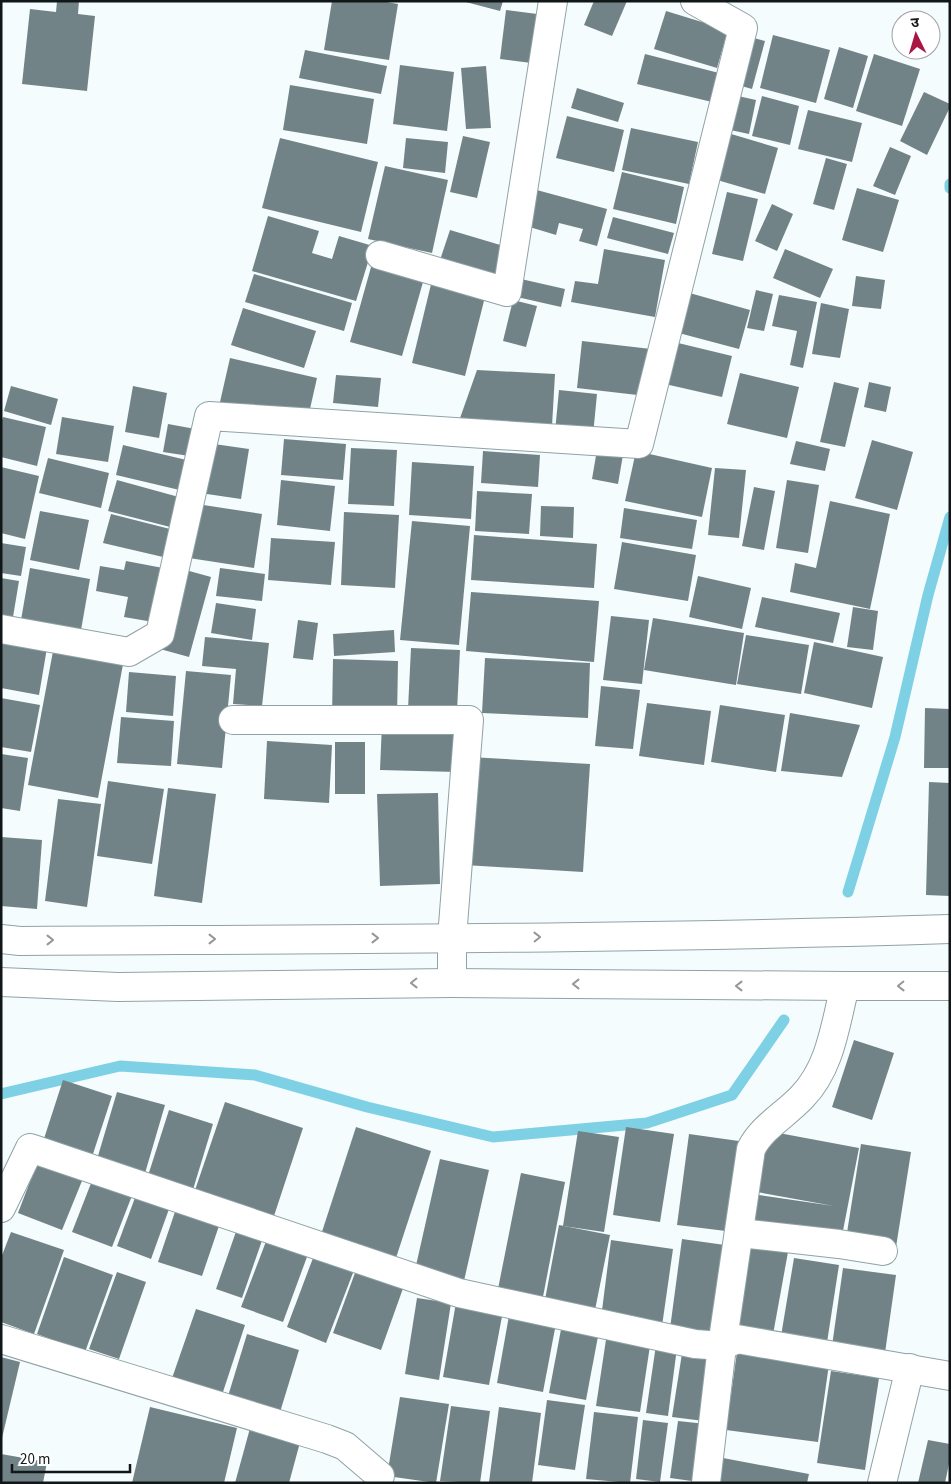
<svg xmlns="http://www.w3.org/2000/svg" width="951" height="1484" viewBox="0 0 951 1484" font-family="'Source Sans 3','Noto Sans Devanagari',sans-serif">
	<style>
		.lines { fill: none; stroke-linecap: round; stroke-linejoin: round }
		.stream { stroke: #7ed1e4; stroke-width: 11 }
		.building { fill: #728387 }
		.minor-casing { stroke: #90a2a6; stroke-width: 30 }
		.secondary-casing { stroke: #90a2a6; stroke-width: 30 }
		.minor { stroke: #fff; stroke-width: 28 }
		.secondary { stroke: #fff; stroke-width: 28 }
		.oneway { stroke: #949798 }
	</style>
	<rect width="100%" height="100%" fill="#f5fcfe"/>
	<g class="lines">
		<!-- stream -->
		<g class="stream">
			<path d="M950,184V188"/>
			<path d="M848,892L895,737L928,595L950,517"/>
			<path d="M1,1094L120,1066L255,1075L367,1107L493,1137L647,1123L732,1095L784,1020"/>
		</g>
	</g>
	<!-- building -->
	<g class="building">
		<path d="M57,1H79L78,14L95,16L87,91L22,84L30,9L56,12Z"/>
		<path d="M332,1H381L398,4L389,60L324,50Z"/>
		<path d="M462,1H503L500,11Z"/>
		<path d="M594,1H627L612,36L584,25Z"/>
		<path d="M506,10L545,15L539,64L500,59Z"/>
		<path d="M666,11L728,30L717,68L654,49Z"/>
		<path d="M743,35L765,41L752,89L731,83Z"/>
		<path d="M773,35L830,50L816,103L760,88Z"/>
		<path d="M839,47L868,56L853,108L824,99Z"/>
		<path d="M305,50L387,66L381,94L299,78Z"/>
		<path d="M645,54L719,73L712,102L637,84Z"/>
		<path d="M874,54L920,69L902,126L856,111Z"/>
		<path d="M400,65L454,72L447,131L393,124Z"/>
		<path d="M486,66L491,128L466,129L461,68Z"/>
		<path d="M290,85L374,99L367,144L283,130Z"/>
		<path d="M577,88L624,103L618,122L571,108Z"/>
		<path d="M924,92L950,104V107L927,155L900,141Z"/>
		<path d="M729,94L756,100L749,134L721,128Z"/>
		<path d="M762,96L799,106L790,145L752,136Z"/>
		<path d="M808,110L862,123L852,162L798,149Z"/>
		<path d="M567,116L624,130L614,172L556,158Z"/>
		<path d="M631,128L698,142L689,184L622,170Z"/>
		<path d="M721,131L778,148L765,194L707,177Z"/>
		<path d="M463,136L490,142L477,198L450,192Z"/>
		<path d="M280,138L378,162L361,232L262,208Z"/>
		<path d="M406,138L448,142L445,173L403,168Z"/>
		<path d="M890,147L911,156L895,195L873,186Z"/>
		<path d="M826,158L847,164L834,210L813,204Z"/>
		<path d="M385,166L448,180L432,253L368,239Z"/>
		<path d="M622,172L684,187L676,224L613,209Z"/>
		<path d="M857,188L899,200L883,252L842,240Z"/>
		<path d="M533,189L607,209L597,246L579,241L583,229L559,223L556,235L523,225Z"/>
		<path d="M727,192L758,199L743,261L712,254Z"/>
		<path d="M772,204L793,214L777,251L755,241Z"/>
		<path d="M268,216L319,231L312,253L332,259L339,236L373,246L356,301L252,271Z"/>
		<path d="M613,217L674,233L668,254L607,238Z"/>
		<path d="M450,230L507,247L495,287L437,269Z"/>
		<path d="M604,249L665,260L655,317L571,302L575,281L598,284Z"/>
		<path d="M785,249L833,269L820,298L773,278Z"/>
		<path d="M373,260L425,275L402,356L350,342Z"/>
		<path d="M254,274L352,303L344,331L245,302Z"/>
		<path d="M433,276L487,289L465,376L412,363Z"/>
		<path d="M856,276L885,280L881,309L852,306Z"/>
		<path d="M521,279L565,289L561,307L517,297Z"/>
		<path d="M756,290L773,294L764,331L747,328Z"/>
		<path d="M686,292L750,310L739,349L675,332Z"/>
		<path d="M779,295L817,302L803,368L790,365L797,331L772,326Z"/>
		<path d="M513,300L537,306L526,347L503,341Z"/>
		<path d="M821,303L849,309L840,358L812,354Z"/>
		<path d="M243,308L316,331L304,368L231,345Z"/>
		<path d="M582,341L651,349L646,396L577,388Z"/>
		<path d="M674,342L732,356L722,397L665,384Z"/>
		<path d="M230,358L317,378L307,422L220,402Z"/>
		<path d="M477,370L555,374L552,426L459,421Z"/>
		<path d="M740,373L799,387L787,438L727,424Z"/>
		<path d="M336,375L381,378L378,407L333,403Z"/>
		<path d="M834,382L859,388L845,447L820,442Z"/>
		<path d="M869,382L891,387L886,412L864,407Z"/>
		<path d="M11,386L58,399L51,425L4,411Z"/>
		<path d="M133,386L167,393L159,438L125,432Z"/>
		<path d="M559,390L597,394L593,435L555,432Z"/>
		<path d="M3,417L46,427L37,466L1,457V422Z"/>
		<path d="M62,417L114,426L108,462L56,454Z"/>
		<path d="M168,424L201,430L196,457L163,452Z"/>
		<path d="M284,439L346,444L343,480L281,475Z"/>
		<path d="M872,440L913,452L897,510L855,498Z"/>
		<path d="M796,441L830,449L825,471L790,464Z"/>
		<path d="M207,443L249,449L241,499L200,493Z"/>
		<path d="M598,444L624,449L618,484L592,479Z"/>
		<path d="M123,445L195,462L188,492L116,475Z"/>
		<path d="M351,448L397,450L394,506L348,504Z"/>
		<path d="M483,451L540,455L538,487L481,483Z"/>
		<path d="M636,451L712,468L702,517L625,501Z"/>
		<path d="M48,458L109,473L101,508L39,493Z"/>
		<path d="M412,462L474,466L471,519L409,515Z"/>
		<path d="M1,467L39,476L25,539L1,533Z"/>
		<path d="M715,468L746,470L739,538L708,535Z"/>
		<path d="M117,480L186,499L178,529L108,511Z"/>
		<path d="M281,480L335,486L330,531L277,525Z"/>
		<path d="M787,480L819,485L808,553L776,548Z"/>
		<path d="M754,487L775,491L764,550L742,546Z"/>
		<path d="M477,491L532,494L529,534L475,531Z"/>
		<path d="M830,501L890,514L870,609L790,592L795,563L816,568Z"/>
		<path d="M197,504L262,514L254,568L189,558Z"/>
		<path d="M541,506L574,507L573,538L540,536Z"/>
		<path d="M624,508L697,520L692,549L620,538Z"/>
		<path d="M40,511L89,520L79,570L30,560Z"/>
		<path d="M344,512L399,515L395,588L341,585Z"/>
		<path d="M111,514L170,529L163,557L103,543Z"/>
		<path d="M412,521L470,526L459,645L400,640Z"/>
		<path d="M474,535L597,544L594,588L471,580Z"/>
		<path d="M271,538L335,542L331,585L268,580Z"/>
		<path d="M622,542L696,555L688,601L614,589Z"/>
		<path d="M1,543L26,547L21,576L1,573Z"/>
		<path d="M126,561L163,568L153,622L124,617L128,597L96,591L100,566L124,570Z"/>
		<path d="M30,568L90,579L81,630L21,620Z"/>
		<path d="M220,568L265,574L262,601L216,596Z"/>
		<path d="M182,569L211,577L189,657L160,649Z"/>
		<path d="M698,576L751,588L742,629L689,617Z"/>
		<path d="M1,578L19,581L13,617L1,616Z"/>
		<path d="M471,592L599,601L594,662L466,651Z"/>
		<path d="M762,597L840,613L833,643L755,627Z"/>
		<path d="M216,603L256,609L252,640L211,633Z"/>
		<path d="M853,607L878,611L873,650L847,647Z"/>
		<path d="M611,616L649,620L642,684L603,680Z"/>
		<path d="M653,618L744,633L736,685L644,670Z"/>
		<path d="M298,620L318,623L313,660L293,658Z"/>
		<path d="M394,630L395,652L334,656L333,634Z"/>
		<path d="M1,634L48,642L39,695L1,688Z"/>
		<path d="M746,635L809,645L801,694L737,684Z"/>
		<path d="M205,637L269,643L262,706L233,704L236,669L202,666Z"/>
		<path d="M814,642L883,657L872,708L804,693Z"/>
		<path d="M54,646L124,659L98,798L28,785Z"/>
		<path d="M411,648L460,650L457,711L408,709Z"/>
		<path d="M485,658L590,663L588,718L482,713Z"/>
		<path d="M333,659L398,661L397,719L332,717Z"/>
		<path d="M186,671L231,675L222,768L177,764Z"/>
		<path d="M129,672L176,676L173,716L126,712Z"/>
		<path d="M601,686L640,690L633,749L595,746Z"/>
		<path d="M1,698L40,705L31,752L1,747Z"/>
		<path d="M647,703L711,711L704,765L639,756Z"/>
		<path d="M720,705L785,715L776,772L711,762Z"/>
		<path d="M925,708L950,709V768H924Z"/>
		<path d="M790,713L860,725L842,777L781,771Z"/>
		<path d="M121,717L174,721L171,766L117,763Z"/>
		<path d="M382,724L458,726L457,772L380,770Z"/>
		<path d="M267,741L332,745L329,803L264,799Z"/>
		<rect x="335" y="742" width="30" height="52"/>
		<path d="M1,754L28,758L20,811L1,808Z"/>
		<path d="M470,757L590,764L583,872L464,865Z"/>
		<path d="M108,781L164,789L152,864L97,856Z"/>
		<path d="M929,782L950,783V896L926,895Z"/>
		<path d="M168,788L216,794L202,903L154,896Z"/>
		<path d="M438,793L440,884L380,886L377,794Z"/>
		<path d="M58,799L101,804L87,907L45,901Z"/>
		<path d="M1,837L42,840L37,909L1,906Z"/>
		<path d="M854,1040L894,1053L872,1120L832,1107Z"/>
		<path d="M63,1080L112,1096L89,1166L40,1151Z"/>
		<path d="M117,1092L165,1105L143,1180L95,1166Z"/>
		<path d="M225,1102L303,1128L271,1225L192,1199Z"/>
		<path d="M169,1110L213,1124L191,1196L146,1182Z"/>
		<path d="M356,1127L431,1151L394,1264L319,1241Z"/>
		<path d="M626,1127L674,1134L660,1222L613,1215Z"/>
		<path d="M578,1131L619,1137L604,1232L563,1226Z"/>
		<path d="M768,1131L859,1148L841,1241L747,1227L752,1194L834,1206L757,1192Z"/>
		<path d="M689,1134L746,1142L734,1232L677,1225Z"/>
		<path d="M861,1144L911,1152L896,1247L846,1239Z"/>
		<path d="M39,1158L84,1176L62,1230L18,1213Z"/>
		<path d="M440,1159L489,1170L464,1281L415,1270Z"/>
		<path d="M95,1173L135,1188L112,1247L72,1232Z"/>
		<path d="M521,1173L565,1182L542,1302L497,1294Z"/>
		<path d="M139,1187L173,1198L151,1259L117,1246Z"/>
		<path d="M178,1203L222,1217L202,1276L158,1262Z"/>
		<path d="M239,1223L265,1232L242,1298L216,1289Z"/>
		<path d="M559,1225L610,1235L594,1315L544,1305Z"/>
		<path d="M270,1231L311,1246L283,1322L241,1307Z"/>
		<path d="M11,1232L64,1250L34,1334L1,1322V1258Z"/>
		<path d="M682,1239L732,1246L719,1344L669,1336Z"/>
		<path d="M611,1240L673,1249L662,1326L601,1318Z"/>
		<path d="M747,1244L788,1252L772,1340L730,1333Z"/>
		<path d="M316,1250L356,1265L326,1343L287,1327Z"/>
		<path d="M64,1257L113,1275L85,1352L37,1334Z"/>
		<path d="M794,1258L839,1265L826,1349L780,1342Z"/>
		<path d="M359,1262L406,1280L381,1350L333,1333Z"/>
		<path d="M843,1268L896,1275L884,1360L831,1353Z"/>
		<path d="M117,1272L146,1282L119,1359L89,1349Z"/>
		<path d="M457,1297L504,1306L489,1385L443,1377Z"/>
		<path d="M417,1298L451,1303L439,1380L405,1374Z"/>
		<path d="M196,1309L245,1325L220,1401L170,1384Z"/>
		<path d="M510,1310L557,1318L543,1392L497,1383Z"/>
		<path d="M562,1324L599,1331L586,1400L549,1393Z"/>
		<path d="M607,1333L651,1339L640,1412L596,1406Z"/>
		<path d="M247,1334L299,1350L277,1422L225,1406Z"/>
		<path d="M656,1345L677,1348L668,1416L646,1413Z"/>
		<path d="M738,1345L830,1357L818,1442L726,1430Z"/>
		<path d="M683,1347L714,1352L704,1421L672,1417Z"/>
		<path d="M1,1357L20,1362L2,1438H1Z"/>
		<path d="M831,1371L879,1378L865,1470L817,1463Z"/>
		<path d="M400,1397L449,1404L436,1483L387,1476Z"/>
		<path d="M547,1400L585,1405L575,1470L538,1465Z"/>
		<path d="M451,1406L490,1411L480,1483L440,1481Z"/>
		<path d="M150,1407L237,1428L224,1483H132Z"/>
		<path d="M499,1407L541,1413L532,1483L489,1482Z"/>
		<path d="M594,1412L638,1417L630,1483L586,1479Z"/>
		<path d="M643,1420L668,1423L660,1482L636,1479Z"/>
		<path d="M252,1421L302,1435L289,1483H235Z"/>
		<path d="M678,1421L706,1424L699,1482L670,1478Z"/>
		<path d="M928,1440L950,1444V1459L945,1483H918Z"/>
		<path d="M1,1454L47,1462L43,1483H1Z"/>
		<path d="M723,1458L809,1474L807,1483H718Z"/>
	</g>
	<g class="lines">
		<defs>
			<g id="minor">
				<path d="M380,255L507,292L553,1"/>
				<path d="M1,629L129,652L160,634L209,416L639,444L743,28L695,1"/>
				<path d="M233,720H469L452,938V983"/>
				<path d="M1,1208L30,1148L459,1293L695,1344L722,1346L737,1339L950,1376"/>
				<path d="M740,1233L839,1244L883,1251"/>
				<path d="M1,1339L327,1439L345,1446L380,1476"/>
				<path d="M706,1483L722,1346L751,1149C762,1127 785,1115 802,1097C831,1067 835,1025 845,986"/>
				<path d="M882,1483L910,1368"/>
			</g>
			<g id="secondary">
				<path d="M1,939L20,941C330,939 640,939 950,929"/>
				<path d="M1,982L118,987L452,983L845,986H950"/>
			</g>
		</defs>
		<!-- minor casing -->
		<use href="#minor" class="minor-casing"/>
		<!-- secondary casing -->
		<use href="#secondary" class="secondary-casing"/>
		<!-- minor -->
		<use href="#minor" class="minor"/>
		<!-- secondary -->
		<use href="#secondary" class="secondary"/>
	</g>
	<!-- one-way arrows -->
	<defs><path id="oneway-chevron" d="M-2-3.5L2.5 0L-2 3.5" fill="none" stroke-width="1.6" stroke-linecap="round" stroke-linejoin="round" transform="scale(1.25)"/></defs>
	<g class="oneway">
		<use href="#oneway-chevron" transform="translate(537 937) rotate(-1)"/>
		<use href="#oneway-chevron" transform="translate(375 938)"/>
		<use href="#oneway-chevron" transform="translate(212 939)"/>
		<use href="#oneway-chevron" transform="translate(50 940)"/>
		<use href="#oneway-chevron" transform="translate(414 983) rotate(179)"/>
		<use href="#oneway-chevron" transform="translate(576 984) rotate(-180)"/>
		<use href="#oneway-chevron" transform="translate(739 986) rotate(-180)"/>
		<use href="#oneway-chevron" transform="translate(901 986) rotate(179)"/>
	</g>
	<!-- border -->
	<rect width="951" height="1484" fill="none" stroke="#111719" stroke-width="5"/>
	<!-- north arrow -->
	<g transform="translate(916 35) rotate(355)"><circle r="24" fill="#ffffff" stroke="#a0a2a3"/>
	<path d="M0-4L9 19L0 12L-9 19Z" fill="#aa1643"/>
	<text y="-8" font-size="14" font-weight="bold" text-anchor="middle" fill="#111719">उ</text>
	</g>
	<!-- scale -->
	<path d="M12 1464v8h118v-8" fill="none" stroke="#111719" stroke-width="2.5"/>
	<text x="20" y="1464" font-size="15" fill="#111719" stroke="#ffffff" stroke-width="4" paint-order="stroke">20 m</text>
</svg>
